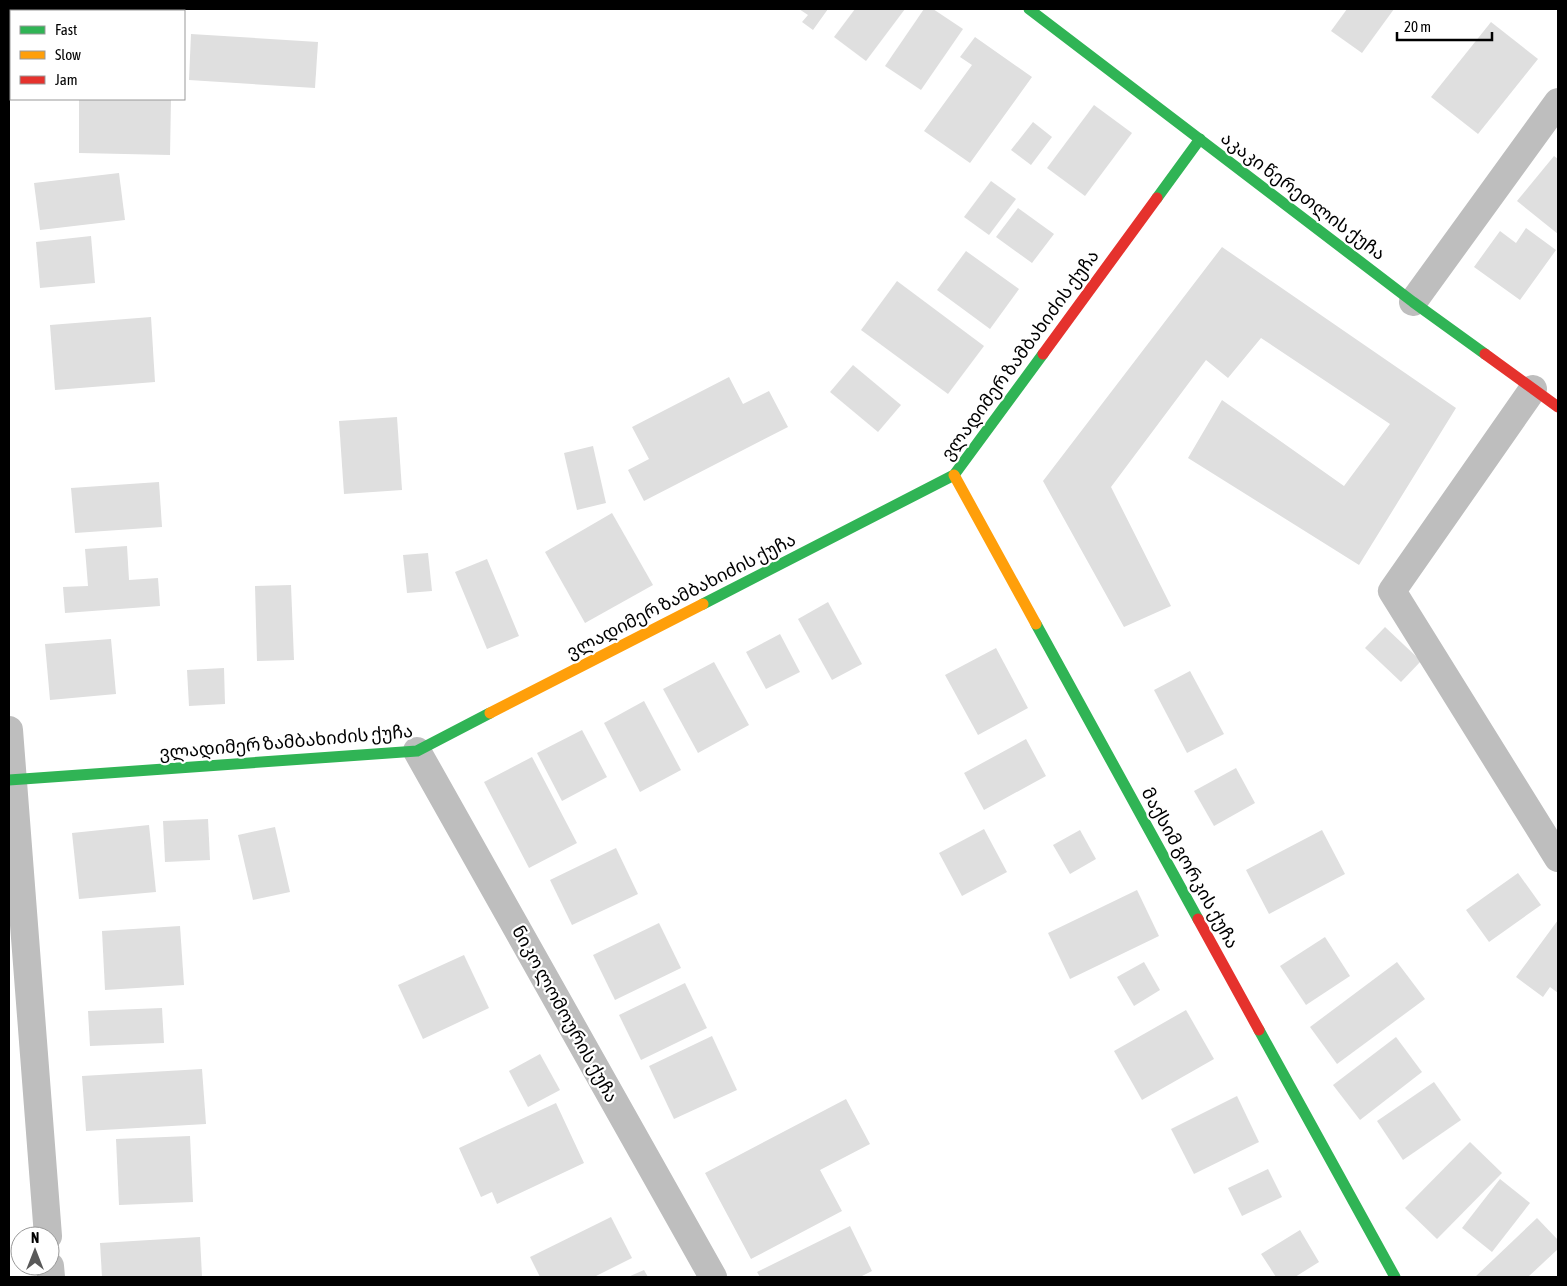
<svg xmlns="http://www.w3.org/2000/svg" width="1567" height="1286" viewBox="0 0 1567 1286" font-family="'Asap Condensed','Noto Sans Georgian',sans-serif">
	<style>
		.building { fill: #dfdfdf }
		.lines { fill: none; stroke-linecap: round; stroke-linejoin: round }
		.street { stroke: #bebebe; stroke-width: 28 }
		.fast { stroke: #30b455; stroke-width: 11 }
		.slow { stroke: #ff9f0a; stroke-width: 11 }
		.jam { stroke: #e5322d; stroke-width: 11 }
		.labels { text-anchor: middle; stroke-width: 4.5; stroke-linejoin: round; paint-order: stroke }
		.street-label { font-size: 18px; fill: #000; stroke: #fff }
	</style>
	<rect width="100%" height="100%" fill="#fff"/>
	<!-- building -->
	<g class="building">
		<path d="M22,9H88L89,11H22Z"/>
		<path d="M799,9H828L813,30L802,22L808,15Z"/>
		<path d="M855,9H905L866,61L834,37Z"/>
		<path d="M924,9H933L963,29L921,90L885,66Z"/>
		<path d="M1347,9H1394L1362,53L1331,31Z"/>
		<path d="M1491,22L1538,59L1478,134L1431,97Z"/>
		<path d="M191,34L318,42L315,88L189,80Z"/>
		<path d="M975,37L1032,77L970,163L924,131L972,65L960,57Z"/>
		<path d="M79,99H171L170,155L79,153Z"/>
		<path d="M1094,105L1132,133L1085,196L1047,168Z"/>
		<path d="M1033,122L1052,137L1031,165L1011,150Z"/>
		<path d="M1554,156L1558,159V234L1517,201Z"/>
		<path d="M119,173L125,220L40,230L34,183Z"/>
		<path d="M991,181L1016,199L989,235L964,217Z"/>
		<path d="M1018,208L1054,234L1032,263L996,237Z"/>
		<path d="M1526,228L1556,250L1520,300L1474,267L1500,231L1516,243Z"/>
		<path d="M91,236L95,283L40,288L36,242Z"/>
		<path d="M1222,247L1456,408L1359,565L1188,458L1222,400L1344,486L1390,424L1261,338L1228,378L1206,360L1111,487L1171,606L1124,627L1043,481Z"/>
		<path d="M966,251L1019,289L990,329L937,290Z"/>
		<path d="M897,281L984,346L948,394L861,330Z"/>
		<path d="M151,317L155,382L55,390L50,325Z"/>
		<path d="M853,365L901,405L878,432L830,392Z"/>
		<path d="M729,377L743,404L769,391L788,427L644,501L628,470L649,459L632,427Z"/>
		<path d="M397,417L402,490L344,494L339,421Z"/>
		<path d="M593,446L606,503L577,510L564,453Z"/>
		<path d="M159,482L162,527L75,533L71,488Z"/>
		<path d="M612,513L653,585L585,623L545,552Z"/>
		<path d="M127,546L129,580L158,578L160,606L65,613L63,587L88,586L85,549Z"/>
		<path d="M428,553L432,591L407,593L403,555Z"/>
		<path d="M487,559L519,636L487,649L455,572Z"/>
		<path d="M291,585L294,660L257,661L255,586Z"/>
		<path d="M828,602L862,664L832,680L798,619Z"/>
		<path d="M1385,627L1421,661L1401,682L1365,648Z"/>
		<path d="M780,634L800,672L766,689L746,652Z"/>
		<path d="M111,639L116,694L50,700L45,644Z"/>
		<path d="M996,648L1028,708L978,735L945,675Z"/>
		<path d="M714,662L749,725L698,753L663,689Z"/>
		<path d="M224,668L225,704L189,706L187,670Z"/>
		<path d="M1190,671L1224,734L1187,753L1154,690Z"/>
		<path d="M644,701L681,770L640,792L604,723Z"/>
		<path d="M582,730L607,777L562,801L537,753Z"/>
		<path d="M1026,739L1046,776L984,810L964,773Z"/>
		<path d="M532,757L577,843L529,868L484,782Z"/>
		<path d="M1236,768L1255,803L1214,826L1194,791Z"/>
		<path d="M208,819L210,860L165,862L163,821Z"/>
		<path d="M149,825L156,892L79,899L72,833Z"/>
		<path d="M275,827L290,892L253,900L238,835Z"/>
		<path d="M984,829L1007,872L962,896L939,853Z"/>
		<path d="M1080,830L1096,859L1070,874L1053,845Z"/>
		<path d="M1322,830L1345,874L1269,914L1246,870Z"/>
		<path d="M616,848L638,894L572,925L550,880Z"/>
		<path d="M1518,873L1541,905L1489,942L1466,910Z"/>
		<path d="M1137,890L1159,936L1070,979L1048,933Z"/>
		<path d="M1558,920V993L1550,987L1543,997L1516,977Z"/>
		<path d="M659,923L681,968L615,1000L593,955Z"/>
		<path d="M180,926L184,985L105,990L102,931Z"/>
		<path d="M1325,937L1350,976L1306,1005L1280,966Z"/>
		<path d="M464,955L489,1008L423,1039L398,985Z"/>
		<path d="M1144,962L1160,990L1134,1006L1117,977Z"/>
		<path d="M1397,962L1425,999L1337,1064L1310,1027Z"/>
		<path d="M685,983L707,1028L641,1060L619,1015Z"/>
		<path d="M162,1008L164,1043L90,1046L88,1011Z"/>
		<path d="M1186,1010L1214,1059L1142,1100L1114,1051Z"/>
		<path d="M712,1036L737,1090L674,1119L649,1066Z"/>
		<path d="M1396,1037L1422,1072L1360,1120L1333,1085Z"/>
		<path d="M540,1054L560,1090L528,1107L509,1071Z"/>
		<path d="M202,1069L206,1124L86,1131L82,1076Z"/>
		<path d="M1434,1082L1461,1120L1403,1160L1377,1121Z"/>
		<path d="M1237,1096L1259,1142L1194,1174L1171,1129Z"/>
		<path d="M846,1099L870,1144L820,1170L842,1211L751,1259L705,1173Z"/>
		<path d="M556,1103L584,1163L497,1204L492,1192L481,1197L459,1148Z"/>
		<path d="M190,1136L193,1202L119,1205L116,1139Z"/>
		<path d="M1470,1142L1502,1173L1437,1239L1405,1208Z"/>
		<path d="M1268,1169L1282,1197L1242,1216L1228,1188Z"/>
		<path d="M1500,1179L1530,1203L1492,1252L1462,1228Z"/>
		<path d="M611,1217L632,1258L594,1277H540L530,1257Z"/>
		<path d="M1537,1218L1558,1240V1249L1528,1277H1475Z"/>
		<path d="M850,1226L872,1271L860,1277H760L757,1272Z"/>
		<path d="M1300,1230L1319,1262L1295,1277H1276L1261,1254Z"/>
		<path d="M200,1237L202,1277H102L100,1243Z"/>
		<path d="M644,1270L648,1277H628Z"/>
	</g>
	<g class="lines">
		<!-- street -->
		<g class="street">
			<path d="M1413,302L1558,102"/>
			<path d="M1533,389L1392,591L1558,858"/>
			<path d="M9,730L48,1236"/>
			<path d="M417,751L713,1277"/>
			<path d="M50,1266L51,1277"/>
		</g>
		<!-- fast -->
		<g class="fast">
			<path d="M1029,9L1413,302L1485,354"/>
			<path d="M1157,198L1200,139"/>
			<path d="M703,604L954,475L1043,354"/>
			<path d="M1036,624L1198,919"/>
			<path d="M9,780L417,751L490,713"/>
			<path d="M1259,1030L1395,1277"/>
		</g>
		<!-- slow -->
		<g class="slow">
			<path d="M954,475L1036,624"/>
			<path d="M490,713L703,604"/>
		</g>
		<!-- jam -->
		<g class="jam">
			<path d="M1043,354L1157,198"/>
			<path d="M1485,354L1558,407"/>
			<path d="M1198,919L1259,1030"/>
		</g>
	</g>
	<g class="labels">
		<!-- street labels -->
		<g class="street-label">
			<text transform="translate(1303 196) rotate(37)" y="6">აკაკი წერეთლის ქუჩა</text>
			<text transform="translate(1020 355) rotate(-54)" y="6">ვლადიმერ ზამბახიძის ქუჩა</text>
			<text transform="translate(681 596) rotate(-27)" y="6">ვლადიმერ ზამბახიძის ქუჩა</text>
			<text transform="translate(286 742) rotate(-5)" y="6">ვლადიმერ ზამბახიძის ქუჩა</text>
			<text transform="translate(1190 868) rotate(61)" y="6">მაქსიმ გორკის ქუჩა</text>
			<text transform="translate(565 1014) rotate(61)" y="6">ნიკო ლომოურის ქუჩა</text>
		</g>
	</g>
	<!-- border -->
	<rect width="1567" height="1286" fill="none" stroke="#000000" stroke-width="20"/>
	<!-- legend -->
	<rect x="10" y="10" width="175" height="90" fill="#ffffff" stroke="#999999"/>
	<rect x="20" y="26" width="25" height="8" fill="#30b455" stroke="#999999"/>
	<text x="55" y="35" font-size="15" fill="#000000">Fast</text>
	<rect x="20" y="51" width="25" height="8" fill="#ff9f0a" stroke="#999999"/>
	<text x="55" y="60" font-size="15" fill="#000000">Slow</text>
	<rect x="20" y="76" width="25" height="8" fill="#e5322d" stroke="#999999"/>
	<text x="55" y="85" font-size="15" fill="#000000">Jam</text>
	<!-- north arrow -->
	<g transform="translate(35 1251)"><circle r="24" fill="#ffffff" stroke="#999999"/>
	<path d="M0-4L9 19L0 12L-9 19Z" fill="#595959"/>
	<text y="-8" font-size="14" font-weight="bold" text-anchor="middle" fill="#000000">N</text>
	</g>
	<!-- scale -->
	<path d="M1397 32v8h95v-8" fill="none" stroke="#000000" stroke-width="2.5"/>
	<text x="1404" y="32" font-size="15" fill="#000000" stroke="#ffffff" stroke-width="4" paint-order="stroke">20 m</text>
</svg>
